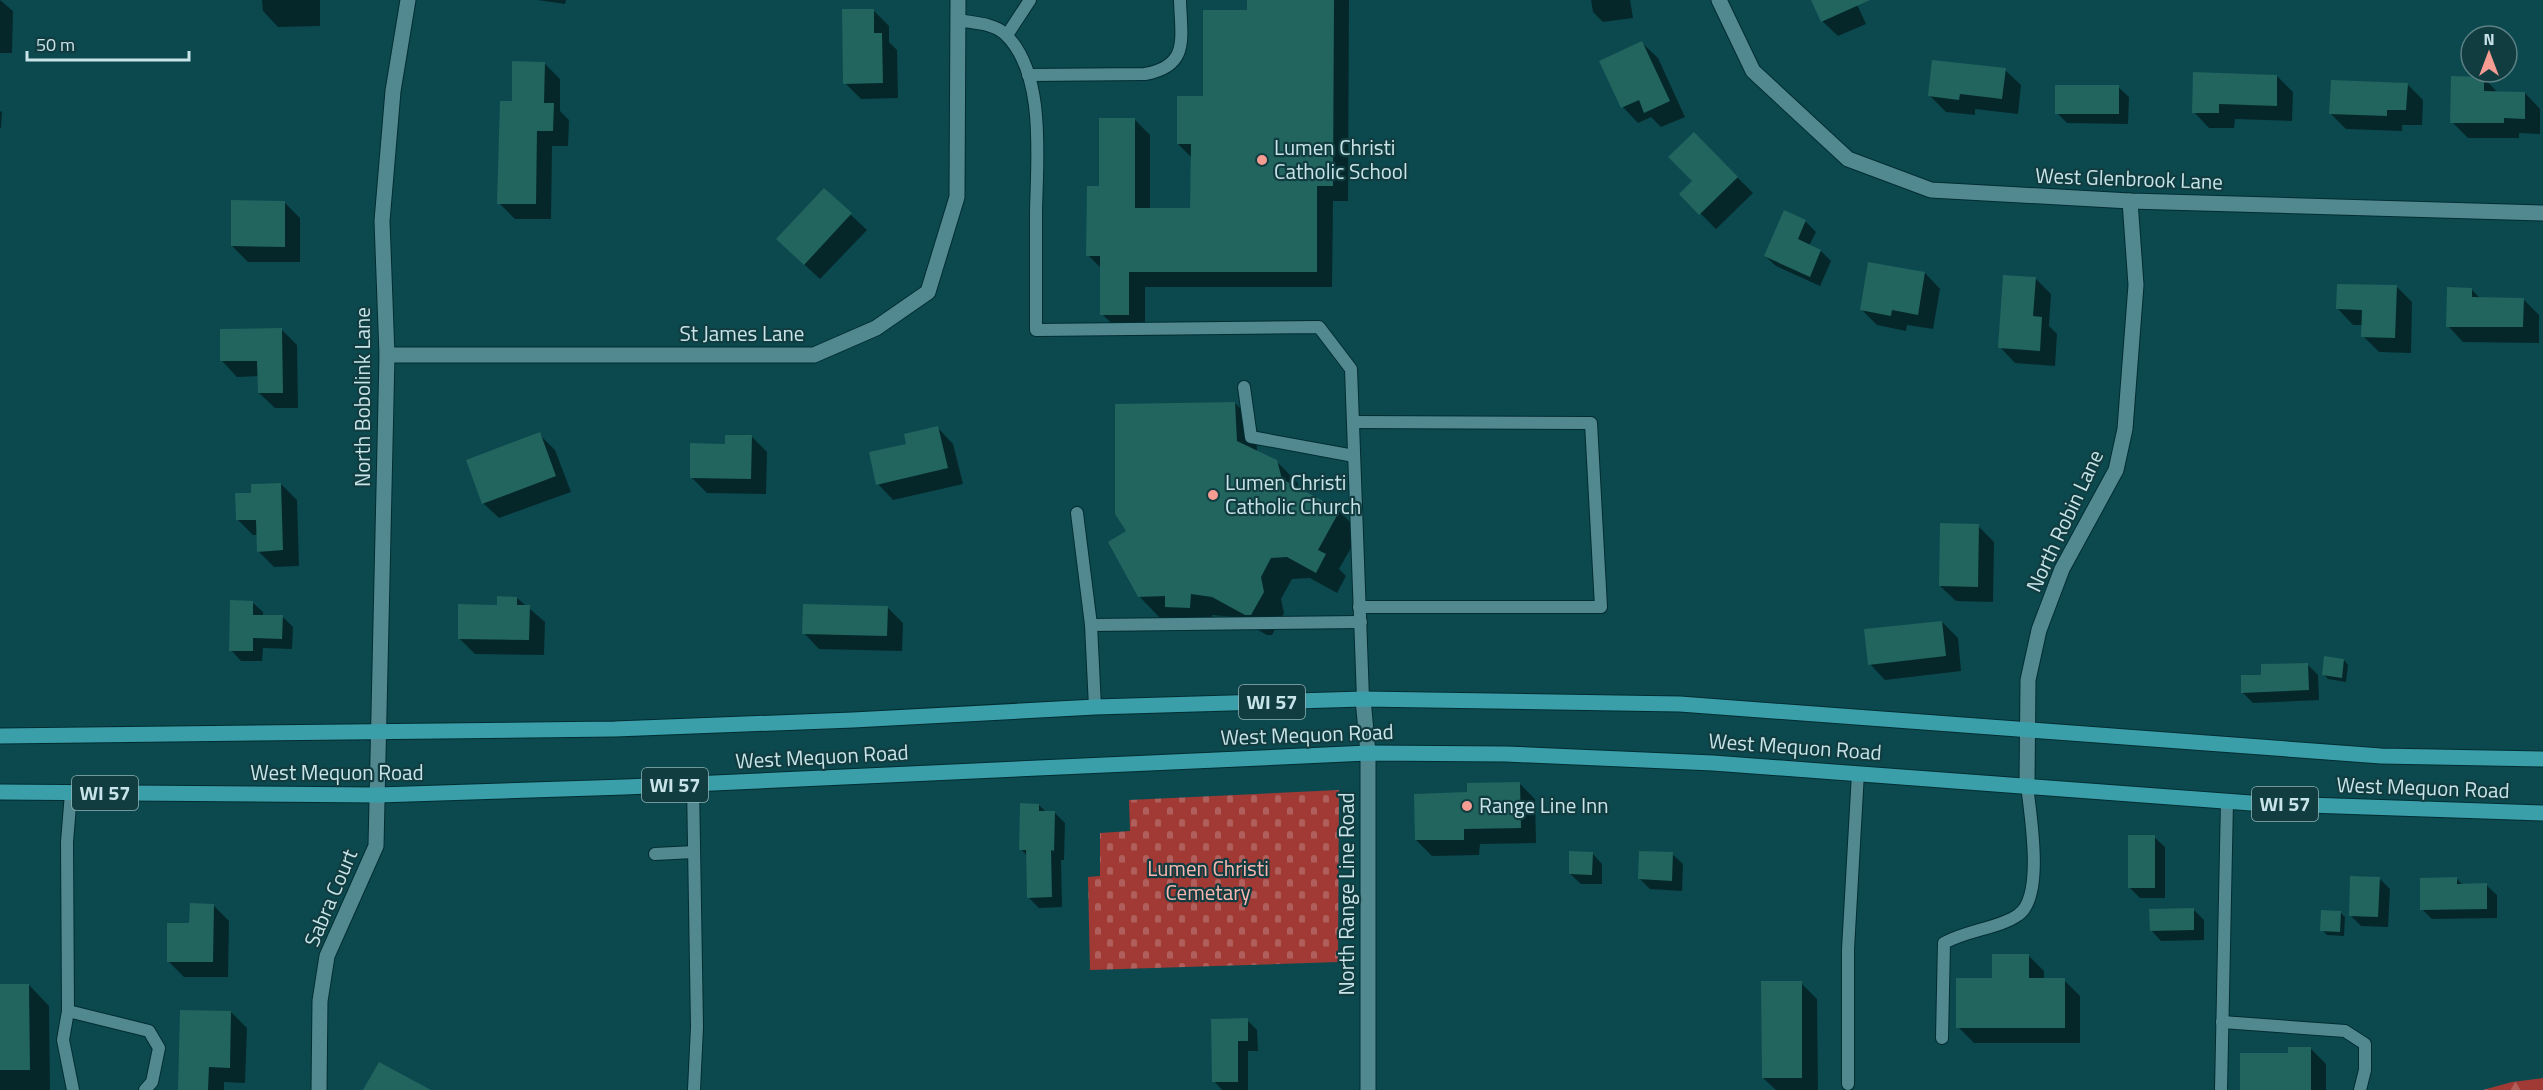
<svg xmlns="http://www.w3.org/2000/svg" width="2543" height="1090" viewBox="0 0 2543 1090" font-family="'Titillium Web',sans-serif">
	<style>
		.forest { fill: url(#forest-firs) }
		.cemetery { fill: url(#cemetery-stones) }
		.shadow { fill: #0007 }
		.building { fill: #22645e }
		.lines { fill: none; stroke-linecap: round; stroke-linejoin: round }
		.service-casing { stroke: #002d32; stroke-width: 14 }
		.minor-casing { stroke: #002d32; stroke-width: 17 }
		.tertiary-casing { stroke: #002d32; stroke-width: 17 }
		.primary-casing { stroke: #002d32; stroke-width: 17 }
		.service { stroke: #528990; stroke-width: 12 }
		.minor { stroke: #528990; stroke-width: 15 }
		.tertiary { stroke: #528990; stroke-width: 15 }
		.primary { stroke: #3b9faa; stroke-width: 15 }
		.poi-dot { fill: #f59c93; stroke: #113d41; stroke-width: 2 }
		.labels { text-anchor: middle; stroke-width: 4.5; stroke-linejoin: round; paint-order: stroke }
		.shield { fill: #113d41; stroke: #92b2b6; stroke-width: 1.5 }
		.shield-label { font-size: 20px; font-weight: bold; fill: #c9e4e8 }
		.poi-label { font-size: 21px; fill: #c9e4e8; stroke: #113d41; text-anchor: start }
		.street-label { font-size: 21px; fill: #c9e4e8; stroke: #113d41 }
		.park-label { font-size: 21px; fill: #f9b6af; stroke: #113d41 }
	</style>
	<defs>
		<pattern id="forest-firs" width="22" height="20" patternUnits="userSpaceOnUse" patternTransform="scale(1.5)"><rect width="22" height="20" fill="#a13935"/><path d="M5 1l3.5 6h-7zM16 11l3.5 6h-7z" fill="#b15f5c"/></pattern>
		<pattern id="cemetery-stones" width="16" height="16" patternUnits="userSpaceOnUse" patternTransform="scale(1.5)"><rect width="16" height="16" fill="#a13935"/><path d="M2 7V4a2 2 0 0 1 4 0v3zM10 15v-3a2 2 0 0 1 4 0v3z" fill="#b15f5c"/></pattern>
	</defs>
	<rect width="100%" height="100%" fill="#0b494f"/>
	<!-- forest -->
	<path class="forest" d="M2543,1078V1090H2483L2512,1082Z"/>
	<!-- cemetery -->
	<path class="cemetery" d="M1339,790L1338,962L1090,970L1088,877L1100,876V833L1130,831L1129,800Z"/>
	<!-- shadow -->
	<g class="shadow">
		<path d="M0,0L13,11L12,53H0Z"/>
		<path d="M262,0H320V26L278,27L263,11Z"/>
		<path d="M537,0H566L565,4Z"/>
		<path d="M1249,0H1349L1348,201H1333L1332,287H1145V330H1118L1102,314V269L1088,255L1100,188L1134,119L1150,135V210H1192V158L1178,144L1249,11Z"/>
		<path d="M1591,0H1630L1633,18L1603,22L1593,12Z"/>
		<path d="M1813,0H1855L1866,24L1838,36L1822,21Z"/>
		<path d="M873,10L889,26V42L897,50L898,98L861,99L845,83Z"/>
		<path d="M1642,43L1658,58L1685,117L1661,127L1651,117L1638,123L1623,107L1601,61Z"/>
		<path d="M544,63L560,79V111L569,120L568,146H552L551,219H515L499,203L513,102Z"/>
		<path d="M2005,70L2021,85L2018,114L1975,109V115L1946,112L1930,96Z"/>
		<path d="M2277,76L2293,92L2292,121L2235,119L2234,128H2209L2194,112Z"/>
		<path d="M2484,78L2498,93H2525L2540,109V134L2519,133V138H2468L2452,122Z"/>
		<path d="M2407,84L2423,100L2422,125H2402V131L2346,129L2331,114Z"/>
		<path d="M2118,87L2129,97L2128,124L2067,123L2057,113Z"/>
		<path d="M0,111L2,112L1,128H0Z"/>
		<path d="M1694,134L1753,193L1716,229L1681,194L1694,181Z"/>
		<path d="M824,190L867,230L820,279L794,255Z"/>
		<path d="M284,202L300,218V262H248L232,246Z"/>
		<path d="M1805,221L1816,232L1809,246L1821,251L1831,261L1820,286L1776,266L1765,256Z"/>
		<path d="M1925,273L1940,289L1933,329L1907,325L1906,331L1877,325L1862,310Z"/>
		<path d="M2035,278L2051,294L2049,326L2057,334L2055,366L2015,363L2000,347Z"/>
		<path d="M2396,286L2412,302L2411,353L2379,352L2363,336V325H2353L2338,309Z"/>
		<path d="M2471,289L2480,298L2523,299L2539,315V343L2463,342L2448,326Z"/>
		<path d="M281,329L297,345L298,408H275L259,393V376L237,377L222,361Z"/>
		<path d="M1235,403L1256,424L1257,452L1276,461L1297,482L1299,490L1340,512L1360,532L1339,569L1346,576L1337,593L1310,578L1292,579L1281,599L1284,613L1272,635H1267L1234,617L1212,615L1211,628H1187L1176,617L1160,618L1139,596Z"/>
		<path d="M938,428L953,444L963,484L893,500L878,484Z"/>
		<path d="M539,434L555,450L571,492L499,518L483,503Z"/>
		<path d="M751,436L767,452L766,494L707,493L691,477Z"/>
		<path d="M281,484L297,500L299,566L274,567L258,551V535H253L237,519L253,494Z"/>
		<path d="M1978,526L1994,542L1993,602L1956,601L1940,586Z"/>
		<path d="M517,598L545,622L544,655L475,654L459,638L499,606Z"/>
		<path d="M252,602L263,612V616H282L293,627L292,649L263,648L262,661H241L231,650Z"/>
		<path d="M887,607L903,623L902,651L819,649L804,633Z"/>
		<path d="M1942,622L1958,638L1961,671L1885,680L1870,664Z"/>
		<path d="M2344,660L2348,665L2346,682L2328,679L2323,674Z"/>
		<path d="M2307,664L2318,675L2319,700L2253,703L2242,692L2262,676Z"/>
		<path d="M1520,784L1535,799L1536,843L1480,844L1479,855L1432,856L1416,840L1468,794Z"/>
		<path d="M1039,805L1046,812H1054L1065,823L1064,860H1061L1062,907L1039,908L1028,897L1027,856L1021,849Z"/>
		<path d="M2154,837L2165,847V898H2140L2130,888Z"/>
		<path d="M1592,853L1602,864V884H1581L1570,874Z"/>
		<path d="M1672,854L1683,864L1682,891L1650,889L1640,879Z"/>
		<path d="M2379,878L2390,889L2388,927L2361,926L2350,915Z"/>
		<path d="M2456,878L2463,885H2486L2497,895V918L2432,919L2422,909Z"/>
		<path d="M213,905L229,921L228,977H184L168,961L190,925Z"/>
		<path d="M2193,909L2204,920V940L2161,941L2151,930Z"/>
		<path d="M2340,912L2345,917L2344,936L2327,935L2322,930Z"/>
		<path d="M2029,956L2044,971V980H2064L2080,996V1043H1974L1958,1027L1993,979Z"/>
		<path d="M1801,983L1817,999L1818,1090H1776L1763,1078Z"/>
		<path d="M0,985H29L49,1006L50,1090H0Z"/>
		<path d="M231,1012L247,1028L245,1083L224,1082V1090H180Z"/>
		<path d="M1247,1020L1257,1030L1258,1051H1248V1090H1222L1214,1081Z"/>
		<path d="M2310,1048L2326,1064V1090H2241L2289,1055Z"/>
	</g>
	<!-- building -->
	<g class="building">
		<path d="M1247,0H1334L1333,186H1317V272H1129V315H1100V256H1086L1087,186H1099V118H1135V208H1190L1191,144H1177V96H1203V10H1247Z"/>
		<path d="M1811,0H1870L1821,22Z"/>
		<path d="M842,9H874V33H882L883,83L843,84Z"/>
		<path d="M1642,41L1670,101L1644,113L1639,100L1621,108L1599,61Z"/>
		<path d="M1932,60L2006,68L2002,99L1960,94L1959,100L1928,96Z"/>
		<path d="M512,61L545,62L544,103H554L553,131H537L536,204H497L500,101H512Z"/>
		<path d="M2193,72L2277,75V106L2219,104V113H2192Z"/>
		<path d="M2451,76L2484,77V91L2525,92V119L2504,118V123H2450Z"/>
		<path d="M2331,80L2408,83L2406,110H2387V116L2329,114Z"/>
		<rect x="2055" y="85" width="64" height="29"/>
		<path d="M1694,132L1738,177L1699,215L1679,194L1692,181L1668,157Z"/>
		<path d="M824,188L852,213L804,265L776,239Z"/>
		<path d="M231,200L285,201V247L231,246Z"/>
		<path d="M1784,210L1806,220L1798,239L1821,250L1810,277L1764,256Z"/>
		<path d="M1868,262L1925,272L1918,315L1892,310L1891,316L1860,310Z"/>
		<path d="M2003,275L2036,277L2033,316L2042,317L2040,351L1998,348Z"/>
		<path d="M2337,284L2397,285L2395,338L2361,337L2362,310L2336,309Z"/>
		<path d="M2447,287L2472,288V297L2524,298L2523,327H2446Z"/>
		<path d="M282,328L283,393H258L257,361H220V329Z"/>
		<path d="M1235,402L1237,441L1277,460L1282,479L1340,510L1318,550L1326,554L1316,573L1287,557L1271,558L1261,577L1264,592L1251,615H1245L1212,597L1191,594L1190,608L1165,607V596L1138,597L1108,542L1126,531L1115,514V404Z"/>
		<path d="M938,426L948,468L876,485L869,452L906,444L904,434Z"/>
		<path d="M540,432L556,476L482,504L466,460Z"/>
		<path d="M725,435H752L751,479L690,478V443L725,444Z"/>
		<path d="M281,483L283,550L257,552L256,520H236L235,493H251V484Z"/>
		<path d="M1940,523L1979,524L1978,587L1939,586Z"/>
		<path d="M497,596L517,597V605H530L529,640L458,639V604L497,605Z"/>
		<path d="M230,600L253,601V615H283L282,639L253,638V651H229Z"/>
		<path d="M803,604L888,606L887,636L802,634Z"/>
		<path d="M1942,621L1946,656L1868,665L1864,629Z"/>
		<path d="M2324,656L2344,659L2342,678L2322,675Z"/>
		<path d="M2308,663L2309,690L2241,693V675H2261V664Z"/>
		<path d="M1520,782L1521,828L1464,829V840H1415L1414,794L1467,792V783Z"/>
		<path d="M1020,803L1039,804V811H1055L1054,851L1051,850L1052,897L1027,898L1026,850H1019Z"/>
		<rect x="2128" y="835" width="27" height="53"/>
		<path d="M1569,851L1593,852L1592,875L1569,874Z"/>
		<path d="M1639,851L1673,852L1672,881L1638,879Z"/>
		<path d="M2350,876L2380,877L2378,917L2349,916Z"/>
		<path d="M2457,877V884L2487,883V909L2420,910V878Z"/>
		<path d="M190,903L214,904L213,962H167V923H189Z"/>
		<path d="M2194,908V930L2150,931L2149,909Z"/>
		<path d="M2321,910L2341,911L2340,932L2320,931Z"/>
		<path d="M1992,954H2029V978H2065V1028H1956V978H1992Z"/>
		<path d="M1761,981H1802V1078H1762Z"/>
		<path d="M0,984H29L30,1070H0Z"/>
		<path d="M180,1010L231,1011L230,1068L209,1067L208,1090H178Z"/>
		<path d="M1248,1018V1041H1238V1082H1212L1211,1019Z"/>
		<path d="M2288,1047H2311V1090H2240V1053H2288Z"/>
		<path d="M379,1062L431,1090H363Z"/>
	</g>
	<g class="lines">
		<defs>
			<g id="service">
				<path d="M958,20C973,23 994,23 1005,34C1046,73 1037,159 1036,211C1036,251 1036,291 1036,330L1319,327L1351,369L1363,699"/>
				<path d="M1007,35L1030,0"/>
				<path d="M1028,75L1145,74C1190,66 1181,38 1180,0"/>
				<path d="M1244,387L1251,437L1354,456"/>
				<path d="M1353,422L1591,423L1601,607H1359"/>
				<path d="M1077,513L1091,625L1095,707"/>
				<path d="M1091,625L1361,622"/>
				<path d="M693,784L697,1027L694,1090"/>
				<path d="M71,793L67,842L68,1011L63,1040L73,1090"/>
				<path d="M655,854L694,852"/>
				<path d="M68,1011L149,1031L159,1048L152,1082L145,1090"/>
				<path d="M2222,1022L2345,1031L2365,1044V1070L2360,1090"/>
				<path d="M1942,1038L1944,943C1967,930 2000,928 2018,915C2045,897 2030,814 2027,785"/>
				<path d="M1848,1084V949L1858,773"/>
				<path d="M2221,1090L2227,801"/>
			</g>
			<g id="minor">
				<path d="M1719,0L1753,71L1848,159L1931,190L2130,201L2543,213"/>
				<path d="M387,355H814L876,328L928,292L957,197L958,0"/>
				<path d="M2027,785L2028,680L2039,630L2062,569L2116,470L2125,429L2136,285L2130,201"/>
				<path d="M319,1090L320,1001L327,956L376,846L387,355L382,221L393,91L408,0"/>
			</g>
			<path id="tertiary" d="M1363,699L1368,753V1090"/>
			<g id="primary">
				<path d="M0,736L615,729L853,720L1095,707L1363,699L1680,704L2381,756L2543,759"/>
				<path d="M0,792L378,795L625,787L1368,753L1506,754L1713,763L2251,803L2543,813"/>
			</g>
		</defs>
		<!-- service casing -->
		<use href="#service" class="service-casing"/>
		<!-- minor casing -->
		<use href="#minor" class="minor-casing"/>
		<!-- tertiary casing -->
		<use href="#tertiary" class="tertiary-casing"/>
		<!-- primary casing -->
		<use href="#primary" class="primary-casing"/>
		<!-- service -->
		<use href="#service" class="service"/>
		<!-- minor -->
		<use href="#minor" class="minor"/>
		<!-- tertiary -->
		<use href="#tertiary" class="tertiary"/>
		<!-- primary -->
		<use href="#primary" class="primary"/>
	</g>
	<!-- markers -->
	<g class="poi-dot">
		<circle cx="1262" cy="160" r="6"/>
		<circle cx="1213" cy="495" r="6"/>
		<circle cx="1467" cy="806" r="6"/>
	</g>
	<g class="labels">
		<!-- shield labels -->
		<g class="shield">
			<rect x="1239" y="685" width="66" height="34" rx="4.5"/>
			<rect x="642" y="768" width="66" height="34" rx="4.5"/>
			<rect x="72" y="776" width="66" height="34" rx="4.5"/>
			<rect x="2252" y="787" width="66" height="34" rx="4.5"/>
		</g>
		<g class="shield-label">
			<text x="1272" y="709">WI 57</text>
			<text x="675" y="792">WI 57</text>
			<text x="105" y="800">WI 57</text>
			<text x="2285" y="811">WI 57</text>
		</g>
		<!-- poi labels -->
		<g class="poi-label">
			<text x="1274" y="155">Lumen Christi<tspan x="1274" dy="24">Catholic School</tspan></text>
			<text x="1225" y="490">Lumen Christi<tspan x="1225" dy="24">Catholic Church</tspan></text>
			<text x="1479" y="813">Range Line Inn</text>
		</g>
		<!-- street labels -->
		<g class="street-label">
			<text transform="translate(2129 179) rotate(2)" y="7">West Glenbrook Lane</text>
			<text x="742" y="341">St James Lane</text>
			<text transform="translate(363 397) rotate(-90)" y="7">North Bobolink Lane</text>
			<text transform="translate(2065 521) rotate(-65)" y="7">North Robin Lane</text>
			<text transform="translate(1307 735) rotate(-2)" y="7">West Mequon Road</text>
			<text transform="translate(1795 747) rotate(4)" y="7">West Mequon Road</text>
			<text transform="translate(822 757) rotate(-3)" y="7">West Mequon Road</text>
			<text x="337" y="780">West Mequon Road</text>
			<text transform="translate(2423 788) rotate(2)" y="7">West Mequon Road</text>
			<text transform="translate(1347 894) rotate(-90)" y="7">North Range Line Road</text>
			<text transform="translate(331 898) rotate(-67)" y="7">Sabra Court</text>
		</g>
		<!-- park labels -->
		<g class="park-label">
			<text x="1208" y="876">Lumen Christi<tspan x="1208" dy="24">Cemetary</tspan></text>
		</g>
	</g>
	<!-- north arrow -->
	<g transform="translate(2489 54)"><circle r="28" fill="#113d41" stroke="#5b8084" stroke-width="1.5"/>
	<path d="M0-4.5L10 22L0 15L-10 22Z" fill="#f59c93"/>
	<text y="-9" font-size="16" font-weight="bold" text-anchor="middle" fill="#c9e4e8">N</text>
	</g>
	<!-- scale -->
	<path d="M27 51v9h162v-9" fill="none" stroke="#c9e4e8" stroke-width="3"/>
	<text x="36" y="51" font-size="18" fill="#c9e4e8" stroke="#113d41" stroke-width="4.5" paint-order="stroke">50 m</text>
</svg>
